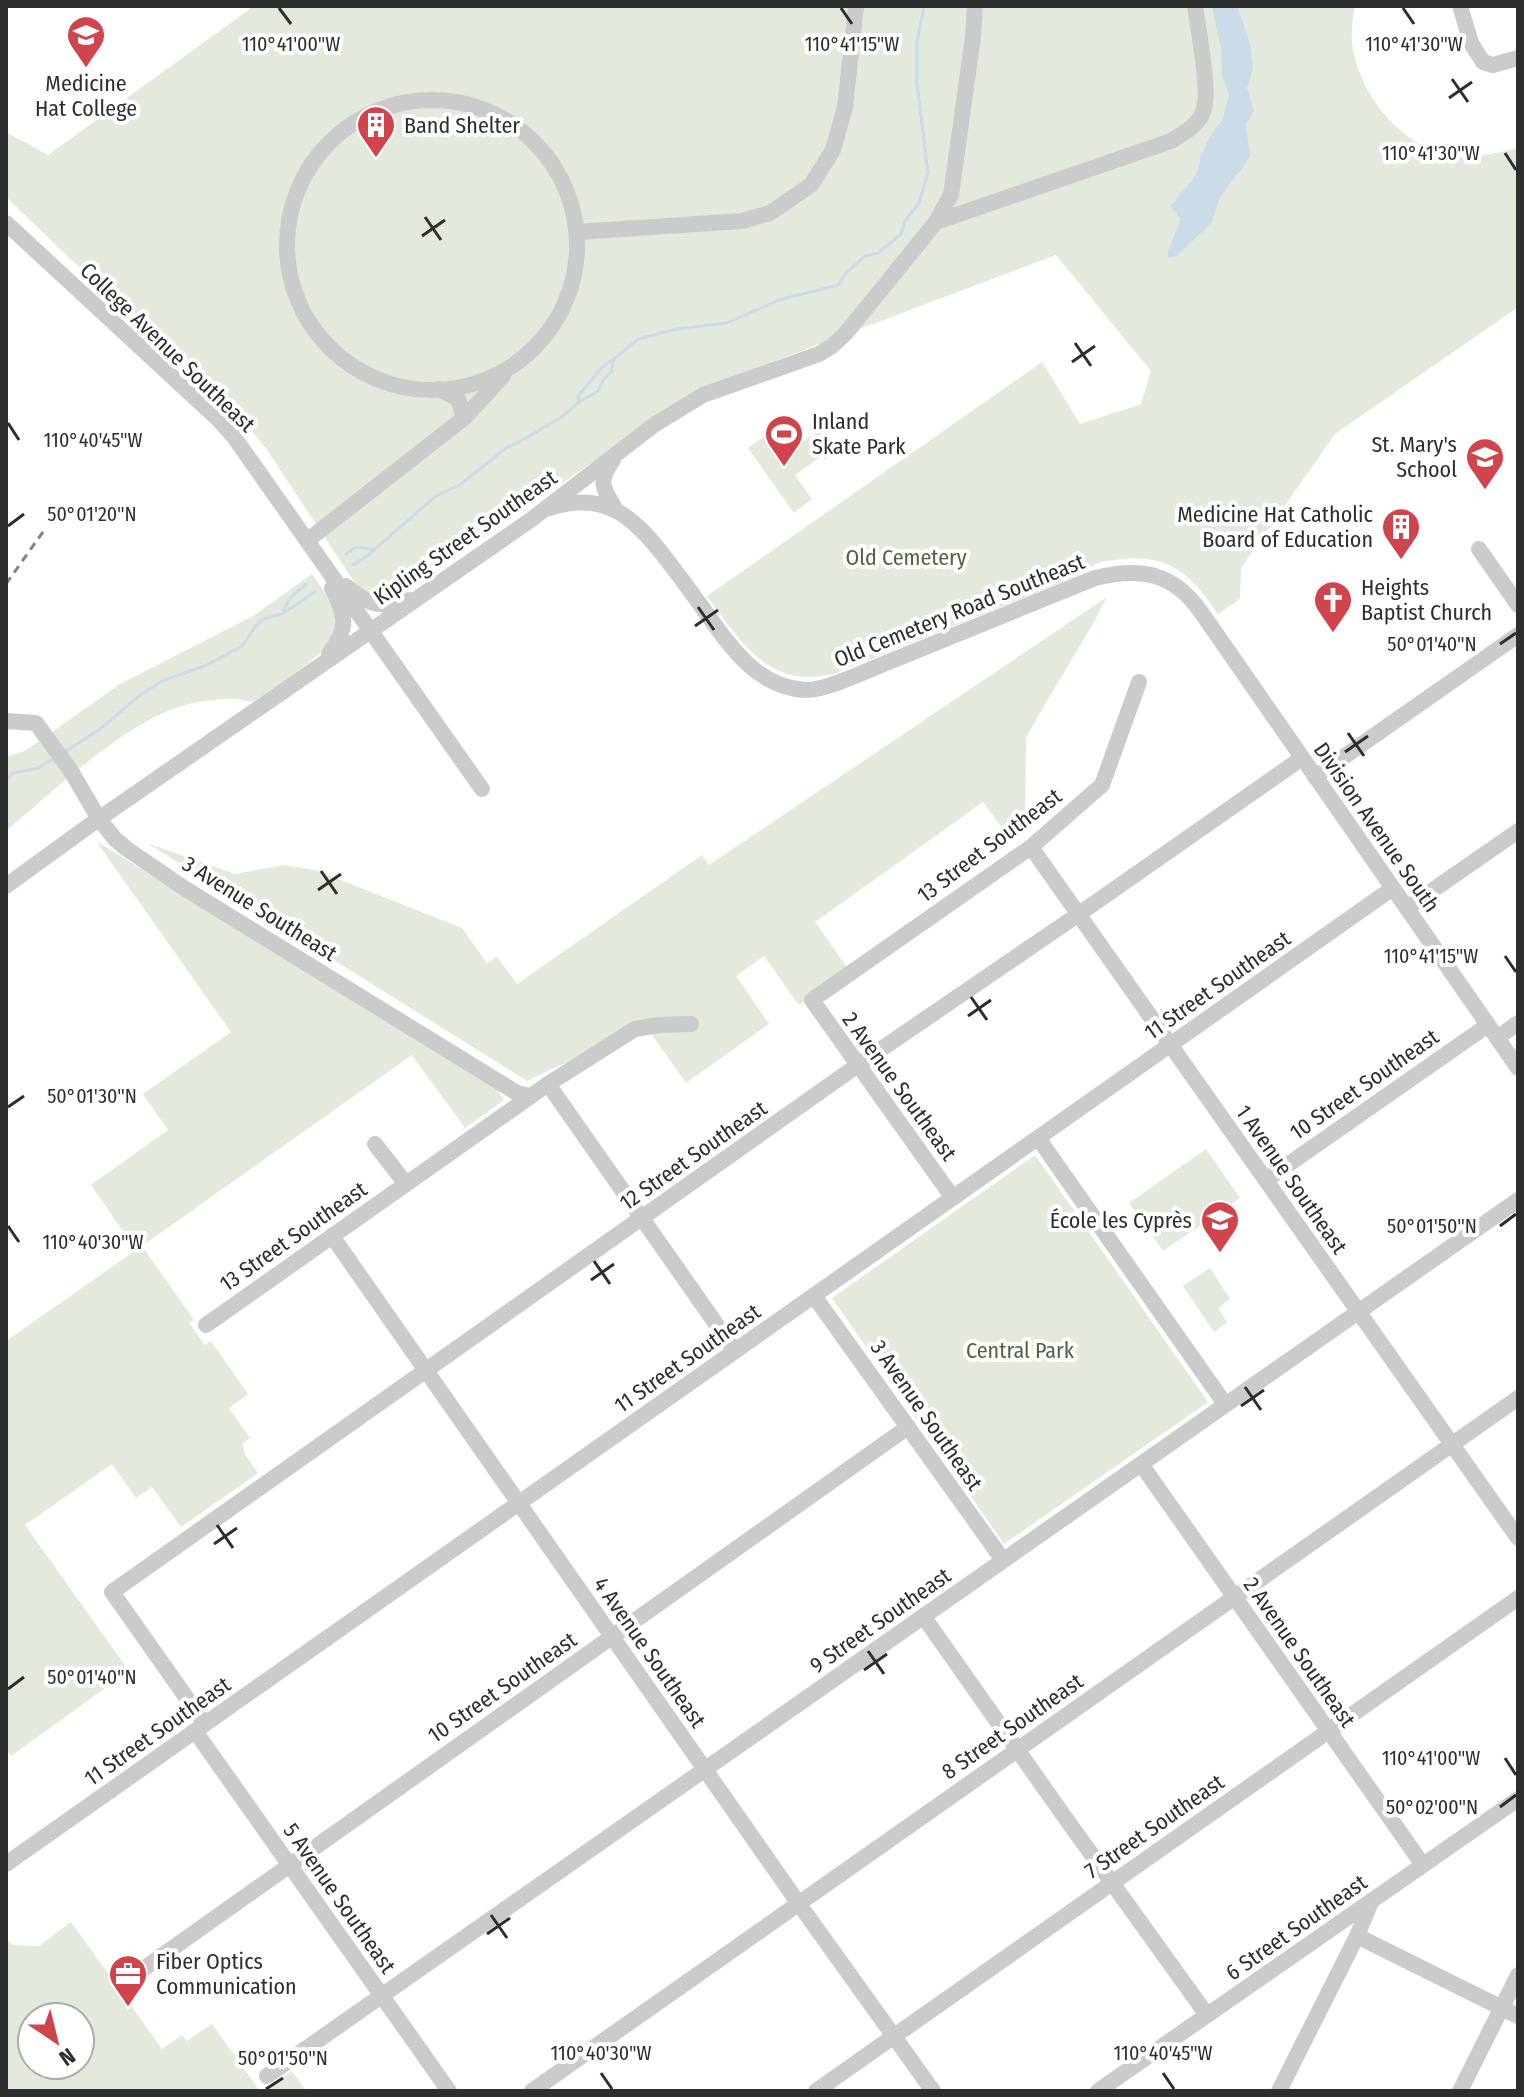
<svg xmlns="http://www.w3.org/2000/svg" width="1524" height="2097" viewBox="0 0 1524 2097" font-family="'Fira Sans Condensed',sans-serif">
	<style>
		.green { fill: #e3e9dd; fill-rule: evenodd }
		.water { fill: #cbdbe7 }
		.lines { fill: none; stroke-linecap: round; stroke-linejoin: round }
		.stream { stroke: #cbdbe7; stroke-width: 3 }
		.minor { stroke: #cbcbcb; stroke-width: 16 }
		.rail { stroke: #838383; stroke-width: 3; stroke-dasharray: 8 6; stroke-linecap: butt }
		.ticks { fill: none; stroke: #2e2e2e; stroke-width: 3 }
		.labels { text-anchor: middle; stroke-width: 8; stroke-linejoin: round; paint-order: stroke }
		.poi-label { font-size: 22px; fill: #2e2e2e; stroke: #fff; text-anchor: start }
		.street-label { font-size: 22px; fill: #2e2e2e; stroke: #fff }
		.park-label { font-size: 22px; fill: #506441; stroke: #fff }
		.ticks-label { font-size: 20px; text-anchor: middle; fill: #2e2e2e; stroke: #fff; stroke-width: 8; stroke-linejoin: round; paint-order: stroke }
	</style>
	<rect width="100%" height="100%" fill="#fff"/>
	<!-- green -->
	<g class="green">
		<path d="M254,6H1355C1353,18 1351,31 1352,43C1358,92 1397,141 1445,156C1463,161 1499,152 1518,148V307L1335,434L1241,568L1240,599L1218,614C1194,579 1173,555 1126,559C1118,560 1109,560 1101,562C1092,566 1082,573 1073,578L834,674C825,675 817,677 808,677C760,677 732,630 707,596L1042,362L1080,424L1141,404L1151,371L1056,255L695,391L407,591C388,601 370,598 355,583L265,447L236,412L201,378L128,314L6,197V132L48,155Z"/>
		<path d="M819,431L834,452L825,460L822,456L795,475L812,499L794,513L748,448L765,436L780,456Z"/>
		<path d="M312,574C318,583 336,606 338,616C347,645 276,686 255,701C247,703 245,700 237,699C225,698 207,701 194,703C133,714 54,791 6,831V757L25,751L120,684L253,616Z"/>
		<path d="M1107,597L1095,620L1026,737L1025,830L1011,840L983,802L815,922L849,970L799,1005L764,956L736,976L769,1024L686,1083L645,1025L527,1081L147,843L235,874L283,865L315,870L462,928L487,963L497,957L517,984L702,855L709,865Z"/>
		<path d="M96,841L496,1088L504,1100L465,1128L412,1055L142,1246L194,1320L189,1323L205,1345L211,1341L248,1394L229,1408L250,1438L243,1443L244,1453L258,1473L181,1527L152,1487L136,1498L112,1464L25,1525L129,1671L11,1756L6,1749V1341L136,1250L91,1185L168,1130L143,1094L231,1032Z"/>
		<path d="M1206,1149L1240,1198L1163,1251L1129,1203Z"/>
		<path d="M1035,1155L1208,1402L1004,1544L832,1298Z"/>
		<path d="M1210,1268L1230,1299L1218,1308L1227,1322L1214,1332L1183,1286Z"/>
		<path d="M71,1922L162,2049L182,2035L187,2041L212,2024L260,2091H6V1940L13,1945L39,1946ZM32,2017H80V2065H32Z"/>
		<path d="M292,2071L306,2091H264Z"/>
	</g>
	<!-- water -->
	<path class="water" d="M1212,6H1237L1250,44L1253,69L1247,88L1254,110L1246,125L1250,157L1219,199L1212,222L1177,256L1168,258V251L1181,219L1170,206L1192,181L1199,167L1201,155L1213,131L1222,121L1229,95L1222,76L1221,48Z"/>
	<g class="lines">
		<!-- stream -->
		<g class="stream">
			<path d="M579,402L578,396C590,384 599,366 614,359"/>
			<path d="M346,554L356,547L373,549"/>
			<path d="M353,565L367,556L436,496L461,484L506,448L528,437L563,416L579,402L598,391L603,380L611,372L614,359L638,339L677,329L727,323L779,300L838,285L846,273L865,256L878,253L901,234L905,221L919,203L928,173L917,84V42L924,6"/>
			<path d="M283,611L290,598L306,584"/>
			<path d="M66,751L99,730L139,696L162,681L207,665L242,646L255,627L263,619L282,614L315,592"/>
			<path d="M6,780L13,773L38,768L56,757"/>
		</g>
		<!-- minor -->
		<g class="minor">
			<path d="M1460,6L1471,43L1483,62L1493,65L1518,58"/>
			<circle cx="432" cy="245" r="145"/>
			<path d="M936,222L1171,141C1182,134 1198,126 1203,112C1211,93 1198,29 1195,6"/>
			<path d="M6,223L217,418L234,437L482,789"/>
			<path d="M578,232L742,221L770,213L811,185L833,150L845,107L856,6"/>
			<path d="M439,389L458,399L464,418"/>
			<path d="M613,460C597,482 603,488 616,510"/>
			<path d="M550,508C606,490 635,518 667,560C681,578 694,596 707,614C732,649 758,687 805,690C826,691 870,669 891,661C959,633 1027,605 1095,578C1140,567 1173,572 1201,612L1518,1068"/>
			<path d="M308,540L464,418L503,376"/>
			<path d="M1479,549L1518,605"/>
			<path d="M346,586C368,605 382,609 409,600"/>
			<path d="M329,654C349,628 346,616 332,588"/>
			<path d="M6,721L36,723L71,771L99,819L115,839L127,849L184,888L517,1093L531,1096"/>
			<path d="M1315,777L1518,635"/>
			<path d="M1031,847L1518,1538"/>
			<path d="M6,886L90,825L532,519L654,425L703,395L819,354L832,346L846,333L936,222L951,195L973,37L975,6"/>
			<path d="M1407,908L1518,831"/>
			<path d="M1497,1038L1518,1023"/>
			<path d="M548,1084L735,1351"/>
			<path d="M1038,1138L1225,1404"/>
			<path d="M375,1144L406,1184"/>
			<path d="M1266,1180L1488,1025"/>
			<path d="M953,1198L812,1000L1031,847L1102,785L1139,682"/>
			<path d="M332,1236L799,1904L933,2091"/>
			<path d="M814,1296L1003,1560"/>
			<path d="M206,1325L548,1084L635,1029L658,1025L691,1024"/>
			<path d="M1141,1464L1423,1865"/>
			<path d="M923,1616L1064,1816L1207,2015"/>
			<path d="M205,1724L112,1592L858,1065L1079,914L1302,758"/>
			<path d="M195,1731L449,2091"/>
			<path d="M6,1864L1393,888"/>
			<path d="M1357,1936L1518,2016"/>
			<path d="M122,1984L908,1427"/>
			<path d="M267,2076L1518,1200"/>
			<path d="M532,2091L1518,1398"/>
			<path d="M816,2091L1518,1598"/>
			<path d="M1098,2091L1518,1799"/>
			<path d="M1279,2091L1357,1936L1371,1902"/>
			<path d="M1460,2091L1518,1975"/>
		</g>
		<!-- rail -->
		<path class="rail" d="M6,584L45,529"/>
	</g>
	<!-- ticks -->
	<path class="ticks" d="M279,8L291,24M841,8L852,24M1403,8L1414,24M1452,79L1468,102M1449,98L1472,82M1505,153L1516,170M425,217L441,240M422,236L445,220M1075,343L1091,366M1072,362L1095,346M8,423L19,440M8,526L24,514M698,607L714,630M695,626L718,610M1500,644L1516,633M1348,733L1364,756M1345,752L1368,736M321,871L337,894M318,890L341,874M1505,956L1516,972M971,997L987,1020M968,1016L991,1000M8,1107L24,1096M8,1226L19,1242M1500,1226L1516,1214M594,1261L610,1284M591,1280L614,1264M1245,1387L1261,1410M1241,1406L1264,1390M217,1525L233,1548M214,1544L237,1528M868,1651L884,1674M864,1670L887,1654M8,1689L24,1677M1505,1758L1516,1775M1500,1807L1516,1795M491,1915L507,1938M487,1934L510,1918M601,2073L612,2089M1163,2073L1174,2089M266,2089L283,2078"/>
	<!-- icons -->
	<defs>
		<symbol id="university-pin" viewBox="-11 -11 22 30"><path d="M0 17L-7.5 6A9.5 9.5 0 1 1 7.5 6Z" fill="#d0454b" stroke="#fff"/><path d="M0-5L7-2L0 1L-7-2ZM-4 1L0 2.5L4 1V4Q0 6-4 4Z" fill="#fff"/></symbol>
		<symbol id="building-pin" viewBox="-11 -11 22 30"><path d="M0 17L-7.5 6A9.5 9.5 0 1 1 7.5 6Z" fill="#d0454b" stroke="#fff"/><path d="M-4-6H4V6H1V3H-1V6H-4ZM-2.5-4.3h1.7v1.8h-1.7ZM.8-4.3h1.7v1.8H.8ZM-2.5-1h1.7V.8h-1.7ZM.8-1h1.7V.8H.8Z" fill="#fff"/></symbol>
		<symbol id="stadium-pin" viewBox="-11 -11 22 30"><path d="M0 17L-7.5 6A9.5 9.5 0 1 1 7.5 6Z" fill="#d0454b" stroke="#fff"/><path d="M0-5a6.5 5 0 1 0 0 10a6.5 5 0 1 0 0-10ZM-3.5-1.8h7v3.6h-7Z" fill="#fff"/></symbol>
		<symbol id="school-pin" viewBox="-11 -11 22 30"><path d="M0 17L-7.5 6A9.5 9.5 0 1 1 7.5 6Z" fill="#d0454b" stroke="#fff"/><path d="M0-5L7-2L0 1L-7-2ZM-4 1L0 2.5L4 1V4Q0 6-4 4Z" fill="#fff"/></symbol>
		<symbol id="church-pin" viewBox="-11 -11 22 30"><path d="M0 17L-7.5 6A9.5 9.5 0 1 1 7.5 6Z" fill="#d0454b" stroke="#fff"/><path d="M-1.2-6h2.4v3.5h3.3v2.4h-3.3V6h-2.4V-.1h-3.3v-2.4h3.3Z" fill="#fff"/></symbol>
		<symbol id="office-pin" viewBox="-11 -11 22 30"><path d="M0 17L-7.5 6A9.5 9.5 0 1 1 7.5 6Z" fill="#d0454b" stroke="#fff"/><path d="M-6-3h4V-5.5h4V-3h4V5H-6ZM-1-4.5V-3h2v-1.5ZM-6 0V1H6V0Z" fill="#fff"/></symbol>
	</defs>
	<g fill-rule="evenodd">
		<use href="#university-pin" x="64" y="13" width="44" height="60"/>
		<use href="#building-pin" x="354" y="103" width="44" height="60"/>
		<use href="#stadium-pin" x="762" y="412" width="44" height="60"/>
		<use href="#school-pin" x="1463" y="435" width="44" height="60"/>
		<use href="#building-pin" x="1379" y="505" width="44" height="60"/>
		<use href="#church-pin" x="1311" y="578" width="44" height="60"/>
		<use href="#school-pin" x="1198" y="1198" width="44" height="60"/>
		<use href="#office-pin" x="106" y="1952" width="44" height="60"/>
	</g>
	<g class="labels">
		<!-- poi labels -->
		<g class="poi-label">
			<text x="86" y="91" text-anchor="middle">Medicine<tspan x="86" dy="25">Hat College</tspan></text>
			<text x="404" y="133">Band Shelter</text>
			<text x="812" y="429">Inland<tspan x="812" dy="25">Skate Park</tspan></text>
			<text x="1457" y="452" text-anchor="end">St. Mary's<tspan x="1457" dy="25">School</tspan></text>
			<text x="1373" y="522" text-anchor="end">Medicine Hat Catholic<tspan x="1373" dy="25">Board of Education</tspan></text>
			<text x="1361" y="595">Heights<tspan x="1361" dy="25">Baptist Church</tspan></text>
			<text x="1192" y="1228" text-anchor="end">École les Cyprès</text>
			<text x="156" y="1969">Fiber Optics<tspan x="156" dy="25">Communication</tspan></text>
		</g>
		<!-- street labels -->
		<g class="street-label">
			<text transform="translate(168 347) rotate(44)" y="8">College Avenue Southeast</text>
			<text transform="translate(465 537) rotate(-35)" y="8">Kipling Street Southeast</text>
			<text transform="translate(959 610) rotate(-22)" y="8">Old Cemetery Road Southeast</text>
			<text transform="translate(1377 827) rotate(55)" y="8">Division Avenue South</text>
			<text transform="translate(989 845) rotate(-37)" y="8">13 Street Southeast</text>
			<text transform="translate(260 908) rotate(32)" y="8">3 Avenue Southeast</text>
			<text transform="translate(1217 985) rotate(-35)" y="8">11 Street Southeast</text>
			<text transform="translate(1364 1084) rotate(-35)" y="8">10 Street Southeast</text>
			<text transform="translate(900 1086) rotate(54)" y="8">2 Avenue Southeast</text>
			<text transform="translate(693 1155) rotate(-35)" y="8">12 Street Southeast</text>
			<text transform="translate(1292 1179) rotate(55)" y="8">1 Avenue Southeast</text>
			<text transform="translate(293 1236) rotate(-35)" y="8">13 Street Southeast</text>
			<text transform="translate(687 1358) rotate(-35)" y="8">11 Street Southeast</text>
			<text transform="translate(927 1415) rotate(55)" y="8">3 Avenue Southeast</text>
			<text transform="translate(880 1620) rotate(-35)" y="8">9 Street Southeast</text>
			<text transform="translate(650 1652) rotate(55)" y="8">4 Avenue Southeast</text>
			<text transform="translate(1300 1652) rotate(55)" y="8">2 Avenue Southeast</text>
			<text transform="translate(502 1687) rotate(-35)" y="8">10 Street Southeast</text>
			<text transform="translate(1012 1726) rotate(-35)" y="8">8 Street Southeast</text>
			<text transform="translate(157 1731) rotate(-35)" y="8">11 Street Southeast</text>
			<text transform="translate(1154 1826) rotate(-35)" y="8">7 Street Southeast</text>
			<text transform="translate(340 1898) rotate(55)" y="8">5 Avenue Southeast</text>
			<text transform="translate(1296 1927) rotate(-35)" y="8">6 Street Southeast</text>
		</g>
		<!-- park labels -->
		<g class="park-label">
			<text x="906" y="565">Old Cemetery</text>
			<text x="1020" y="1358">Central Park</text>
		</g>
	</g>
	<g class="ticks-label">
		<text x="291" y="51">110°41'00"W</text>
		<text x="852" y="51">110°41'15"W</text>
		<text x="1414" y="51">110°41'30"W</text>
		<text x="1431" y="160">110°41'30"W</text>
		<text x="93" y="447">110°40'45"W</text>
		<text x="92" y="521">50°01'20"N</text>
		<text x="1432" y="651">50°01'40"N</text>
		<text x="1431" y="963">110°41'15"W</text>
		<text x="92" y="1103">50°01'30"N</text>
		<text x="1432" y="1233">50°01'50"N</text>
		<text x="93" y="1249">110°40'30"W</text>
		<text x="92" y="1684">50°01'40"N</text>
		<text x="1431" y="1765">110°41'00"W</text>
		<text x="1432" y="1814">50°02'00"N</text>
		<text x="601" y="2060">110°40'30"W</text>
		<text x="1163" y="2060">110°40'45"W</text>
		<text x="283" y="2065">50°01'50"N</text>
	</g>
	<!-- border -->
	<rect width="1524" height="2097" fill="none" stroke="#2e2e2e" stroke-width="16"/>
	<!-- north arrow -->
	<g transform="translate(56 2041) rotate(145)"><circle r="38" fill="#ffffff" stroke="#ababab" stroke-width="2"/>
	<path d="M0-6L14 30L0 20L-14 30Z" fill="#d0454b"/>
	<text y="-12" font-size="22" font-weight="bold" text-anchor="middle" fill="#2e2e2e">N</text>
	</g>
</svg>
